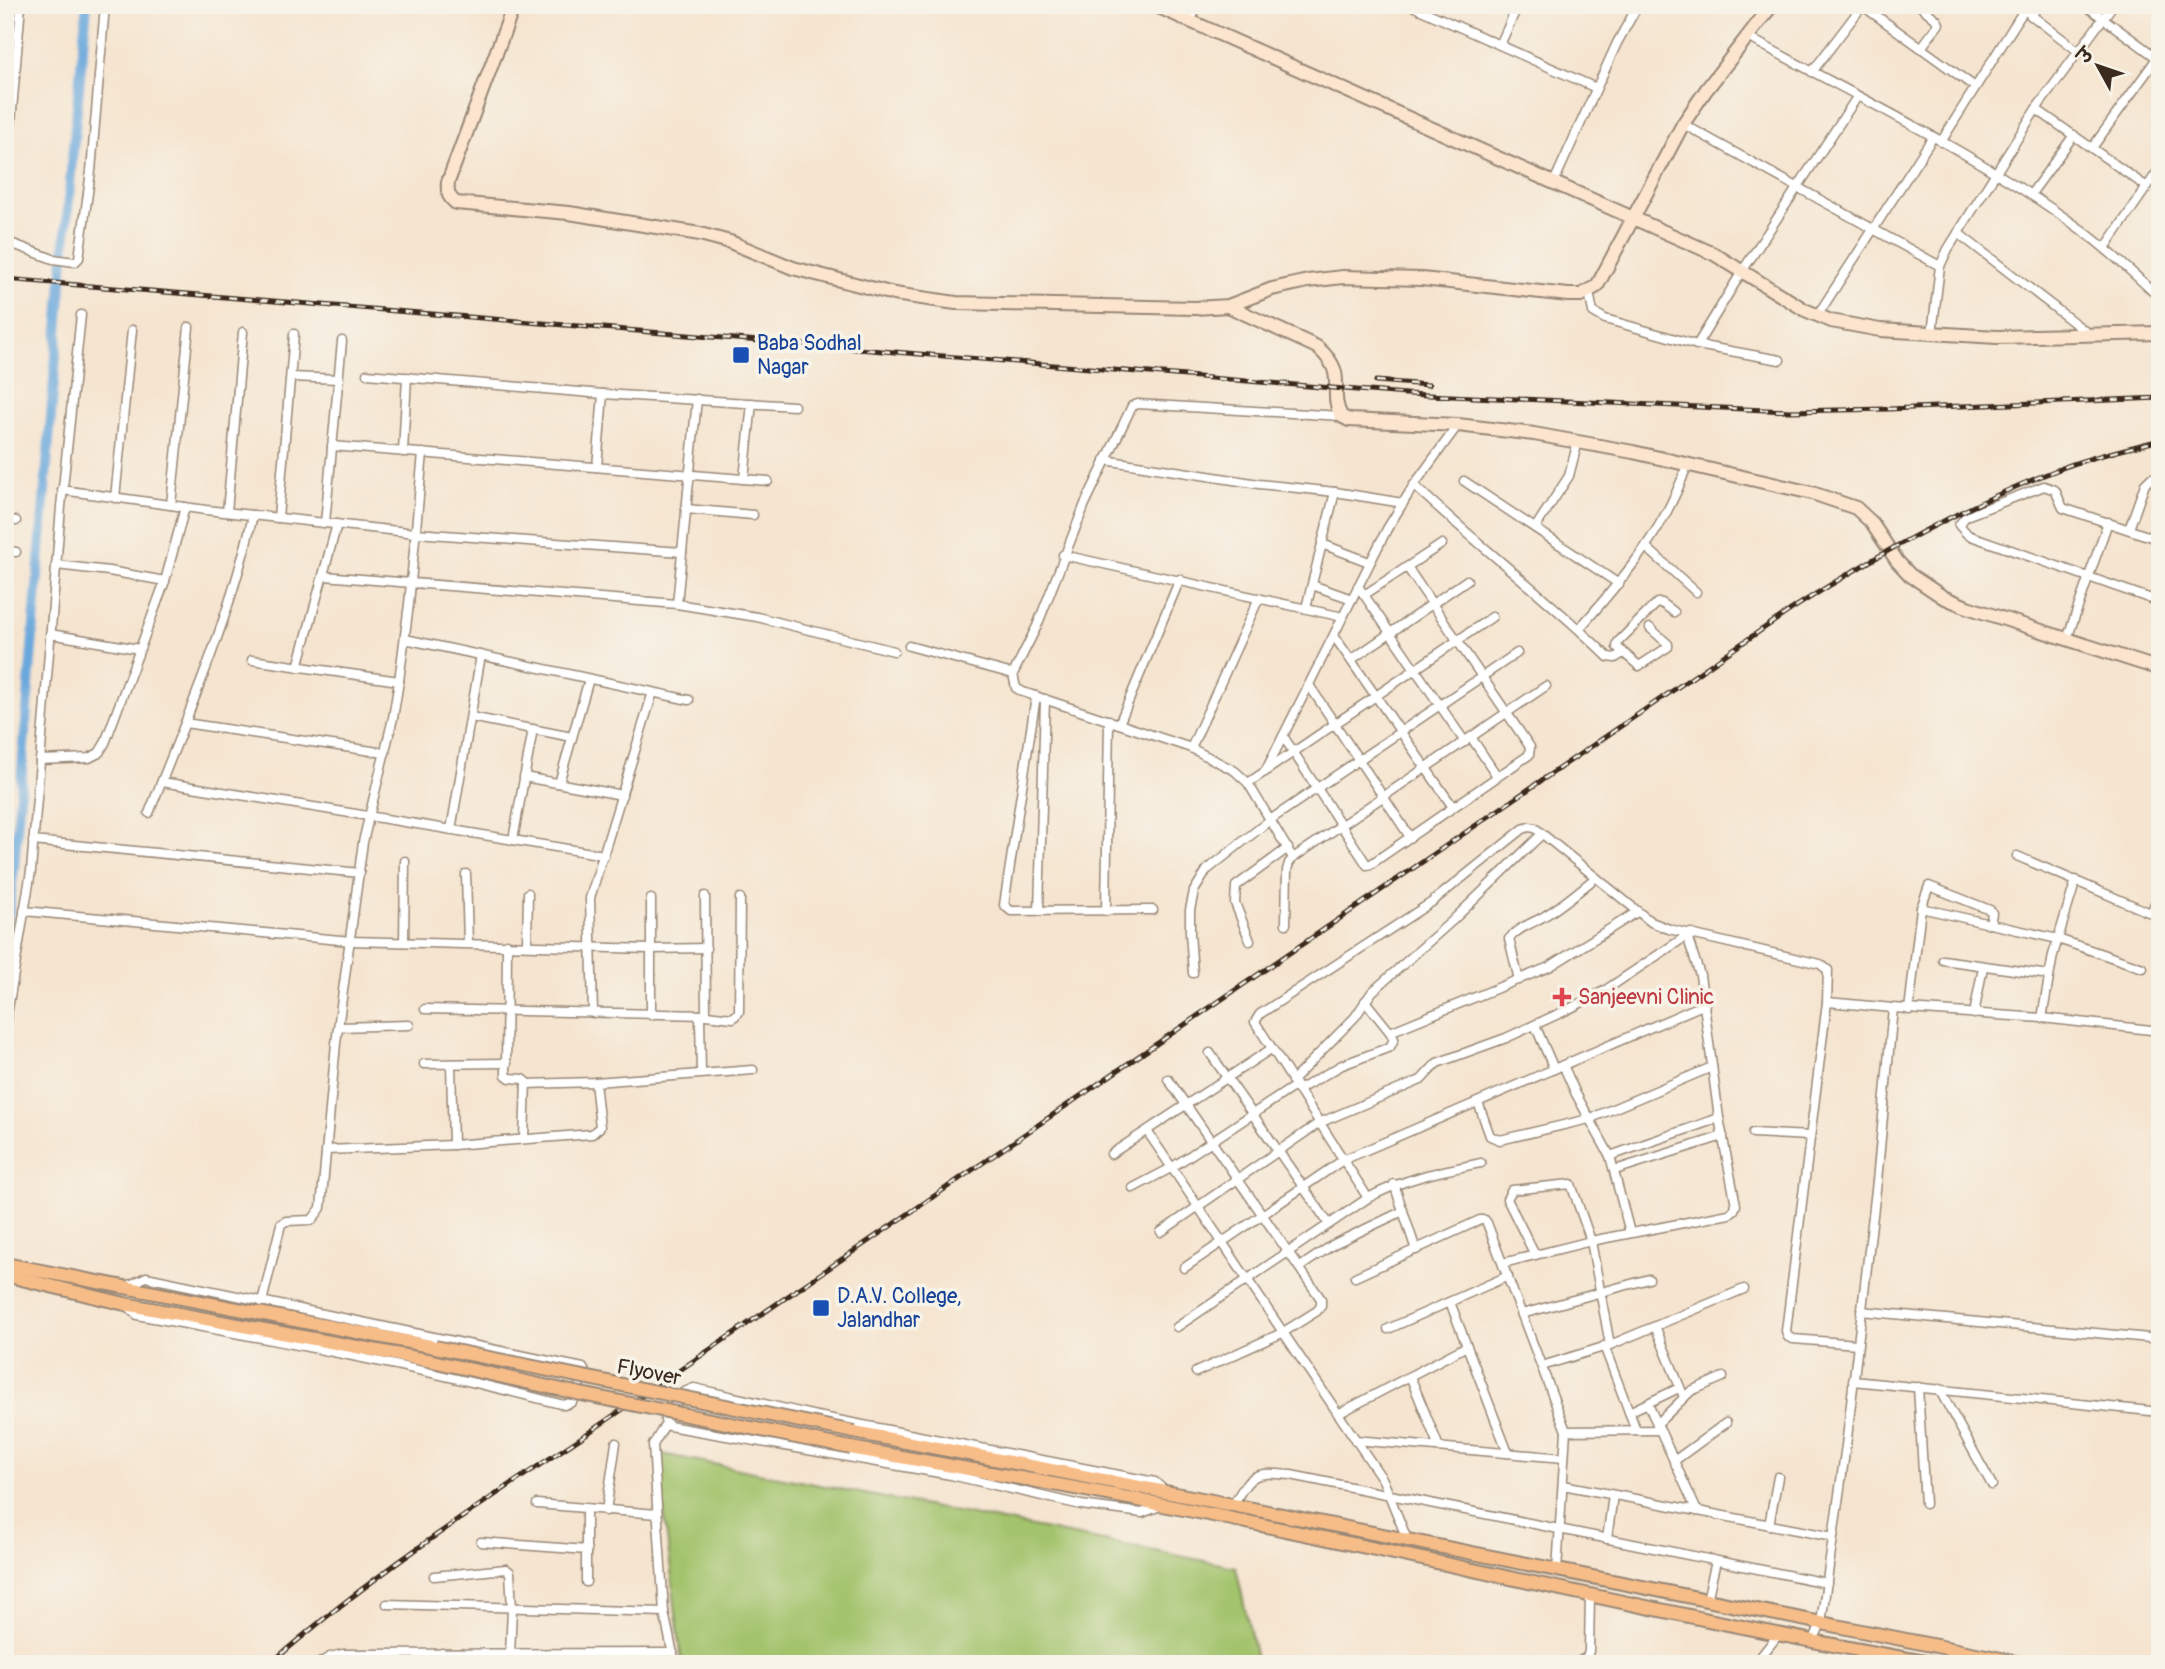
<svg xmlns="http://www.w3.org/2000/svg" width="2165" height="1669" viewBox="0 0 2165 1669" font-family="Pangolin,'Playpen Sans Deva',sans-serif">
	<style>
		.pitch { fill: #a3c36c; stroke: #6f7645; stroke-width: 2 }
		.lines { fill: none; stroke-linecap: round; stroke-linejoin: round }
		.canal { stroke: #6aa8dc; stroke-width: 10 }
		.street-casing { stroke: #988776; stroke-width: 11 }
		.secondary-casing { stroke: #988776; stroke-width: 16 }
		.primary-casing { stroke: #988776; stroke-width: 16 }
		.street { stroke: #fff; stroke-width: 8 }
		.secondary { stroke: #fce5cf; stroke-width: 12 }
		.primary { stroke: #f7bd88; stroke-width: 12 }
		.rail-casing { stroke: #3b2a1e; stroke-width: 5 }
		.rail { stroke: #f7f3e8; stroke-width: 2.5; stroke-dasharray: 8; stroke-linecap: butt }
		.primary-bridge-casing { stroke: #988776; stroke-width: 16; stroke-linecap: butt }
		.primary-bridge { stroke: #f7bd88; stroke-width: 12 }
		.transit-dot { fill: #1a4fb4; stroke: #f7f3e8; stroke-width: 2.5 }
		.health-dot { fill: #e0444e; stroke: #f7f3e8; stroke-width: 2.5 }
		.labels { text-anchor: middle; stroke-width: 7; stroke-linejoin: round; paint-order: stroke }
		.transit-label { font-size: 21px; fill: #164399; stroke: #f7f3e8; text-anchor: start }
		.health-label { font-size: 21px; fill: #be3a42; stroke: #f7f3e8; text-anchor: start }
		.street-label { font-size: 21px; fill: #3b2a1e; stroke: #f7f3e8 }
	</style>
	<rect width="100%" height="100%" fill="#f7f3e8"/>
	<filter id="ink" filterUnits="userSpaceOnUse"><feTurbulence type="fractalNoise" baseFrequency=".0143" numOctaves="2"/><feDisplacementMap in="SourceGraphic" scale="14" xChannelSelector="R" yChannelSelector="G"/><feConvolveMatrix kernelMatrix="1 2 1 2 8 2 1 2 1" color-interpolation-filters="sRGB"/></filter>
	<filter id="wash" filterUnits="userSpaceOnUse"><feTurbulence type="fractalNoise" baseFrequency=".00686" numOctaves="4" result="noise"/><feDisplacementMap in="SourceGraphic" scale="28" xChannelSelector="R" yChannelSelector="G"/><feGaussianBlur stdDeviation="1.57" result="paint"/><feColorMatrix in="noise" values="0 0 0 0 0 0 0 0 0 0 0 0 0 0 0 0 0 1.4 0 .05"/><feComposite in="paint" operator="in"/></filter>
	<g filter="url(#wash)">
		<rect width="100%" height="100%" fill="#f5e4cf"/>
		<!-- pitch -->
		<path class="pitch" d="M657,1453L1236,1567L1257,1664H682Z"/>
		<g class="lines">
			<!-- canal -->
			<path class="canal" d="M5,939L14,868L72,160L87,5"/>
		</g>
	</g>
	<g filter="url(#ink)">
		<g class="lines">
			<defs>
				<g id="street">
					<path d="M1410,5L1596,88"/>
					<path d="M1919,5L1937,20L1939,24L1921,48"/>
					<path d="M2018,5L2078,51"/>
					<path d="M2085,5L2160,60"/>
					<path d="M1863,6L1975,87"/>
					<path d="M2031,16L2039,5"/>
					<path d="M1190,21L1198,5"/>
					<path d="M5,34L18,35"/>
					<path d="M1748,37C1859,98 1976,153 2079,228C2108,249 2134,274 2160,298"/>
					<path d="M1500,45L1518,5"/>
					<path d="M1812,72L1863,5"/>
					<path d="M2036,109L2147,187"/>
					<path d="M1683,124L1940,266"/>
					<path d="M1941,142L2024,10"/>
					<path d="M2092,148L2157,58"/>
					<path d="M1554,182L1617,43L1638,5"/>
					<path d="M5,192L21,5"/>
					<path d="M2031,194L2074,135"/>
					<path d="M1958,233L2090,335"/>
					<path d="M5,241L53,259L75,262L79,258L91,171L105,5"/>
					<path d="M2105,248L2160,168"/>
					<path d="M1589,292L1593,312L1605,319L1697,345L1780,360"/>
					<path d="M1817,316L1933,137"/>
					<path d="M1932,334L1940,266L1948,249L2036,109L2113,5"/>
					<path d="M1697,345L1743,270L1857,97"/>
					<path d="M367,374L603,394L794,406"/>
					<path d="M291,377L339,379"/>
					<path d="M1341,416L1138,404L1132,406L1085,504L1037,626L1013,674L1016,688L1023,692L1191,748L1235,771L1248,783L1293,858L1546,686"/>
					<path d="M332,446L768,481"/>
					<path d="M403,452L407,377"/>
					<path d="M1105,460L1259,484L1335,492L1403,503"/>
					<path d="M597,467L603,394"/>
					<path d="M744,479L752,403"/>
					<path d="M1464,481L1619,584"/>
					<path d="M1414,485C1477,545 1546,596 1608,657L1615,658L1623,653"/>
					<path d="M62,490L206,510L416,533L682,552"/>
					<path d="M115,498L132,330"/>
					<path d="M171,505L189,327"/>
					<path d="M686,509L753,515"/>
					<path d="M227,512L243,332"/>
					<path d="M278,518L294,334"/>
					<path d="M5,519L16,521"/>
					<path d="M325,523L342,341"/>
					<path d="M1535,528L1569,476L1578,441"/>
					<path d="M2129,529L2145,484L2151,478L2160,480"/>
					<path d="M2160,540L2063,508L2055,490L2044,486L1966,516L1959,525L1968,535L2160,602"/>
					<path d="M1322,544L1369,562"/>
					<path d="M1646,547L1696,592"/>
					<path d="M5,550L16,552"/>
					<path d="M1063,555L1343,617"/>
					<path d="M56,565L109,571L165,581"/>
					<path d="M324,576L677,604L757,617L894,651"/>
					<path d="M1312,585L1352,599"/>
					<path d="M1358,586L1465,742"/>
					<path d="M1364,595L1442,544"/>
					<path d="M677,604L697,399"/>
					<path d="M1306,608L1335,492"/>
					<path d="M1650,628L1668,644V647L1639,666L1617,647L1618,642L1657,603H1662L1674,612"/>
					<path d="M1579,629C1623,579 1666,529 1687,465"/>
					<path d="M50,634L139,649"/>
					<path d="M1334,636L1453,807"/>
					<path d="M405,639L689,700"/>
					<path d="M2067,639L2108,522"/>
					<path d="M909,646L1013,674"/>
					<path d="M252,660L399,681"/>
					<path d="M1351,660L1467,580"/>
					<path d="M298,667L337,524"/>
					<path d="M1309,685L1410,837"/>
					<path d="M1036,696L1004,905L1011,911L1153,910"/>
					<path d="M471,717L572,737"/>
					<path d="M185,723L385,753"/>
					<path d="M1119,724L1180,579"/>
					<path d="M1283,736L1367,865L1371,864L1529,755L1530,747L1407,567"/>
					<path d="M1471,737L1497,776"/>
					<path d="M1191,748L1259,598"/>
					<path d="M40,760L89,758L99,753L105,743L165,581L185,507"/>
					<path d="M1265,772L1387,529L1414,485L1458,425"/>
					<path d="M524,777L622,795"/>
					<path d="M162,782L604,855"/>
					<path d="M559,783L589,679"/>
					<path d="M1248,783L1492,617"/>
					<path d="M149,813C188,715 230,618 253,515"/>
					<path d="M451,830L481,655"/>
					<path d="M513,840L533,729"/>
					<path d="M33,841L360,873"/>
					<path d="M2017,856L2160,917"/>
					<path d="M466,874L468,943"/>
					<path d="M705,896L706,1015"/>
					<path d="M1921,908L1990,924"/>
					<path d="M24,911L351,941L650,949L706,948"/>
					<path d="M1039,911L1045,699"/>
					<path d="M1106,911L1109,720"/>
					<path d="M2151,913L2160,892"/>
					<path d="M1286,924L1287,870L1289,863L1293,858"/>
					<path d="M1250,941L1235,903L1236,886L1288,848"/>
					<path d="M404,942L405,861"/>
					<path d="M507,944L506,1075L510,1078L523,1079L526,1081L524,1139"/>
					<path d="M527,944L528,893"/>
					<path d="M1943,960L2049,975"/>
					<path d="M1193,973L1190,933V910L1194,891L1207,870L1270,820L1517,653"/>
					<path d="M1519,980L1509,939C1518,927 1534,923 1546,915C1563,905 1579,891 1595,878"/>
					<path d="M1365,1001L1390,1032"/>
					<path d="M1827,1002L1893,1008L2042,1018L2160,1031"/>
					<path d="M425,1009L706,1015L733,1018L739,1012L740,898"/>
					<path d="M1909,1010L1921,908L1929,886L1990,910L1992,913L1990,924L2058,939L2143,968"/>
					<path d="M593,1013L590,898L653,692"/>
					<path d="M1974,1014L1983,967"/>
					<path d="M651,1015V899"/>
					<path d="M700,1015L701,1073"/>
					<path d="M2042,1018L2053,955L2076,880"/>
					<path d="M1535,1025L1554,1069"/>
					<path d="M5,1027L31,871L61,507L81,315"/>
					<path d="M339,1027L409,1025"/>
					<path d="M1210,1053L1329,1224"/>
					<path d="M424,1064L507,1063"/>
					<path d="M451,1064L453,1145"/>
					<path d="M1563,1065L1576,1094L1610,1156"/>
					<path d="M1168,1079L1321,1299V1306L1317,1311L1282,1333L1196,1372"/>
					<path d="M1292,1081L1355,1017L1372,992L1452,921L1542,834"/>
					<path d="M526,1084L595,1082L753,1070"/>
					<path d="M1298,1090L1342,1065L1390,1047L1394,1039L1390,1032L1549,967L1637,912"/>
					<path d="M1478,1102L1490,1136L1500,1140L1589,1119L1712,1067"/>
					<path d="M1147,1131L1383,1480L1407,1539"/>
					<path d="M1753,1133L1810,1136"/>
					<path d="M326,1150L453,1145L592,1134L600,1127L595,1082"/>
					<path d="M1111,1154L1271,1049"/>
					<path d="M1615,1170L1723,1136"/>
					<path d="M1394,1184L1416,1250"/>
					<path d="M1133,1188L1171,1168L1295,1086"/>
					<path d="M1368,1198L1255,1022L1260,1014L1432,902L1523,829L1529,827L1535,828L1651,922L1669,929L1820,964L1828,970L1827,1002L1786,1331L1788,1337L1793,1339L1857,1344"/>
					<path d="M1161,1232L1319,1123L1421,1080L1437,1063L1506,1038L1567,1010L1604,991L1691,933"/>
					<path d="M1630,1233L1610,1156L1719,1118"/>
					<path d="M1535,1255L1507,1199L1512,1190L1571,1184L1591,1241L1610,1345"/>
					<path d="M1503,1263L1591,1241L1729,1214L1734,1210L1736,1205L1719,1118L1700,975L1687,936"/>
					<path d="M1300,1267L1334,1244L1403,1211"/>
					<path d="M1184,1268L1343,1160L1705,1004"/>
					<path d="M1355,1277L1480,1220H1485L1487,1223L1566,1431L1557,1570"/>
					<path d="M126,1287L146,1277L583,1368L585,1372L572,1402L564,1405C424,1368 280,1341 137,1315L128,1306"/>
					<path d="M262,1302L281,1224L286,1221L312,1220L321,1208L336,1043L363,842L393,718L399,681L409,604L423,453"/>
					<path d="M1450,1302L1508,1453"/>
					<path d="M1861,1311L2160,1339"/>
					<path d="M1522,1314L1649,1279"/>
					<path d="M1655,1326L1684,1397"/>
					<path d="M1177,1327L1368,1198C1405,1178 1441,1171 1481,1163"/>
					<path d="M1388,1329L1508,1276"/>
					<path d="M1604,1346L1636,1430"/>
					<path d="M1542,1366L1610,1345L1744,1289"/>
					<path d="M1410,1376L1439,1447"/>
					<path d="M1853,1381L2160,1412"/>
					<path d="M1918,1387L1925,1504"/>
					<path d="M1939,1389L1992,1485"/>
					<path d="M1648,1404L1697,1511"/>
					<path d="M1629,1412L1679,1388"/>
					<path d="M1338,1414L1467,1346"/>
					<path d="M666,1423L653,1445L664,1612L675,1664"/>
					<path d="M1657,1424L1691,1391L1723,1377"/>
					<path d="M1566,1431L1659,1430"/>
					<path d="M1355,1440L1564,1458"/>
					<path d="M1674,1461L1726,1423"/>
					<path d="M1563,1485L1833,1537"/>
					<path d="M537,1504L657,1514"/>
					<path d="M1233,1505C1252,1472 1254,1472 1291,1475L1827,1583"/>
					<path d="M1160,1506L1142,1513L1081,1505L951,1475L669,1426L665,1420L684,1392L694,1388L817,1416L1155,1482L1165,1491"/>
					<path d="M606,1511L616,1443"/>
					<path d="M1769,1525L1778,1477"/>
					<path d="M1607,1539L1613,1495"/>
					<path d="M481,1542L587,1550"/>
					<path d="M434,1576L506,1569L510,1572L512,1609L510,1654"/>
					<path d="M586,1582V1509"/>
					<path d="M1707,1600L1716,1561"/>
					<path d="M387,1604L664,1612"/>
					<path d="M1813,1642L1821,1623L1847,1438L1877,1181L1893,1008"/>
					<path d="M442,1653L443,1664"/>
					<path d="M318,1664L330,1657L343,1654L673,1653"/>
					<path d="M1574,1664L1587,1657L1589,1651L1590,1594"/>
					<path d="M1755,1664L1778,1635"/>
				</g>
				<g id="secondary">
					<path d="M514,5L448,182C447,192 448,197 456,203L569,213L700,234L730,242L793,268L894,294L956,303L1195,308L1228,306L1272,289L1308,281L1343,277L1422,279L1568,295H1581L1597,286L1683,124L1706,90L1772,5"/>
					<path d="M1154,5L1714,254L1805,310L1831,321L1880,330L1997,337L2160,333"/>
					<path d="M1228,306L1317,347C1350,375 1327,389 1341,416L1349,420L1458,425L1534,434L1633,452L1812,493L1856,508L1871,522L1897,561L1910,575L1943,597L1967,607L2160,669"/>
				</g>
				<g id="primary">
					<path d="M5,1264L435,1347"/>
					<path d="M5,1275L125,1304L432,1361"/>
					<path d="M854,1432L1233,1505L2026,1664"/>
					<path d="M851,1448C955,1467 1059,1484 1163,1505C1421,1556 1677,1618 1936,1664"/>
				</g>
			</defs>
			<!-- street casing -->
			<use href="#street" class="street-casing"/>
			<!-- secondary casing -->
			<use href="#secondary" class="secondary-casing"/>
			<!-- primary casing -->
			<use href="#primary" class="primary-casing"/>
			<!-- street -->
			<use href="#street" class="street"/>
			<!-- secondary -->
			<use href="#secondary" class="secondary"/>
			<!-- primary -->
			<use href="#primary" class="primary"/>
			<defs>
				<g id="rail">
					<path d="M5,279L1406,394L1790,411L1888,409L2160,398"/>
					<path d="M1376,381L1429,385"/>
					<path d="M270,1664C369,1577 479,1505 588,1433L1792,609C1878,554 1965,505 2062,468C2093,456 2127,449 2160,440"/>
				</g>
			</defs>
			<!-- rail casing -->
			<use href="#rail" class="rail-casing"/>
			<!-- rail -->
			<use href="#rail" class="rail"/>
			<defs>
				<g id="primary-bridge">
					<path d="M435,1347L854,1432"/>
					<path d="M432,1361L576,1393L851,1448"/>
				</g>
			</defs>
			<!-- primary-bridge casing -->
			<use href="#primary-bridge" class="primary-bridge-casing"/>
			<!-- primary-bridge -->
			<use href="#primary-bridge" class="primary-bridge"/>
		</g>
	</g>
	<!-- markers -->
	<g class="transit-dot">
		<rect x="732" y="346" width="18" height="18" rx="3.5"/>
		<rect x="812" y="1299" width="18" height="18" rx="3.5"/>
	</g>
	<path class="health-dot" d="M1558.5 986.5h7v7h7v7h-7v7h-7v-7h-7v-7h7z"/>
	<g class="labels">
		<!-- transit labels -->
		<g class="transit-label">
			<text x="757" y="350">Baba Sodhal<tspan x="757" dy="24">Nagar</tspan></text>
			<text x="837" y="1303">D.A.V. College,<tspan x="837" dy="24">Jalandhar</tspan></text>
		</g>
		<!-- health labels -->
		<g class="health-label">
			<text x="1578" y="1004">Sanjeevni Clinic</text>
		</g>
		<!-- street labels -->
		<g class="street-label">
			<text transform="translate(649 1372) rotate(11)" y="7">Flyover</text>
		</g>
	</g>
	<!-- margin -->
	<rect width="2165" height="1669" fill="none" stroke="#f7f3e8" stroke-width="28"/>
	<!-- north arrow -->
	<g transform="translate(2098 66) rotate(310)" stroke="#f7f3e8" stroke-width="5" paint-order="stroke">
	<path d="M0-5L12 26L0 18L-12 26Z" fill="#3b2a1e"/>
	<text y="-10" font-size="19" font-weight="bold" text-anchor="middle" fill="#3b2a1e">उ</text>
	</g>
</svg>
